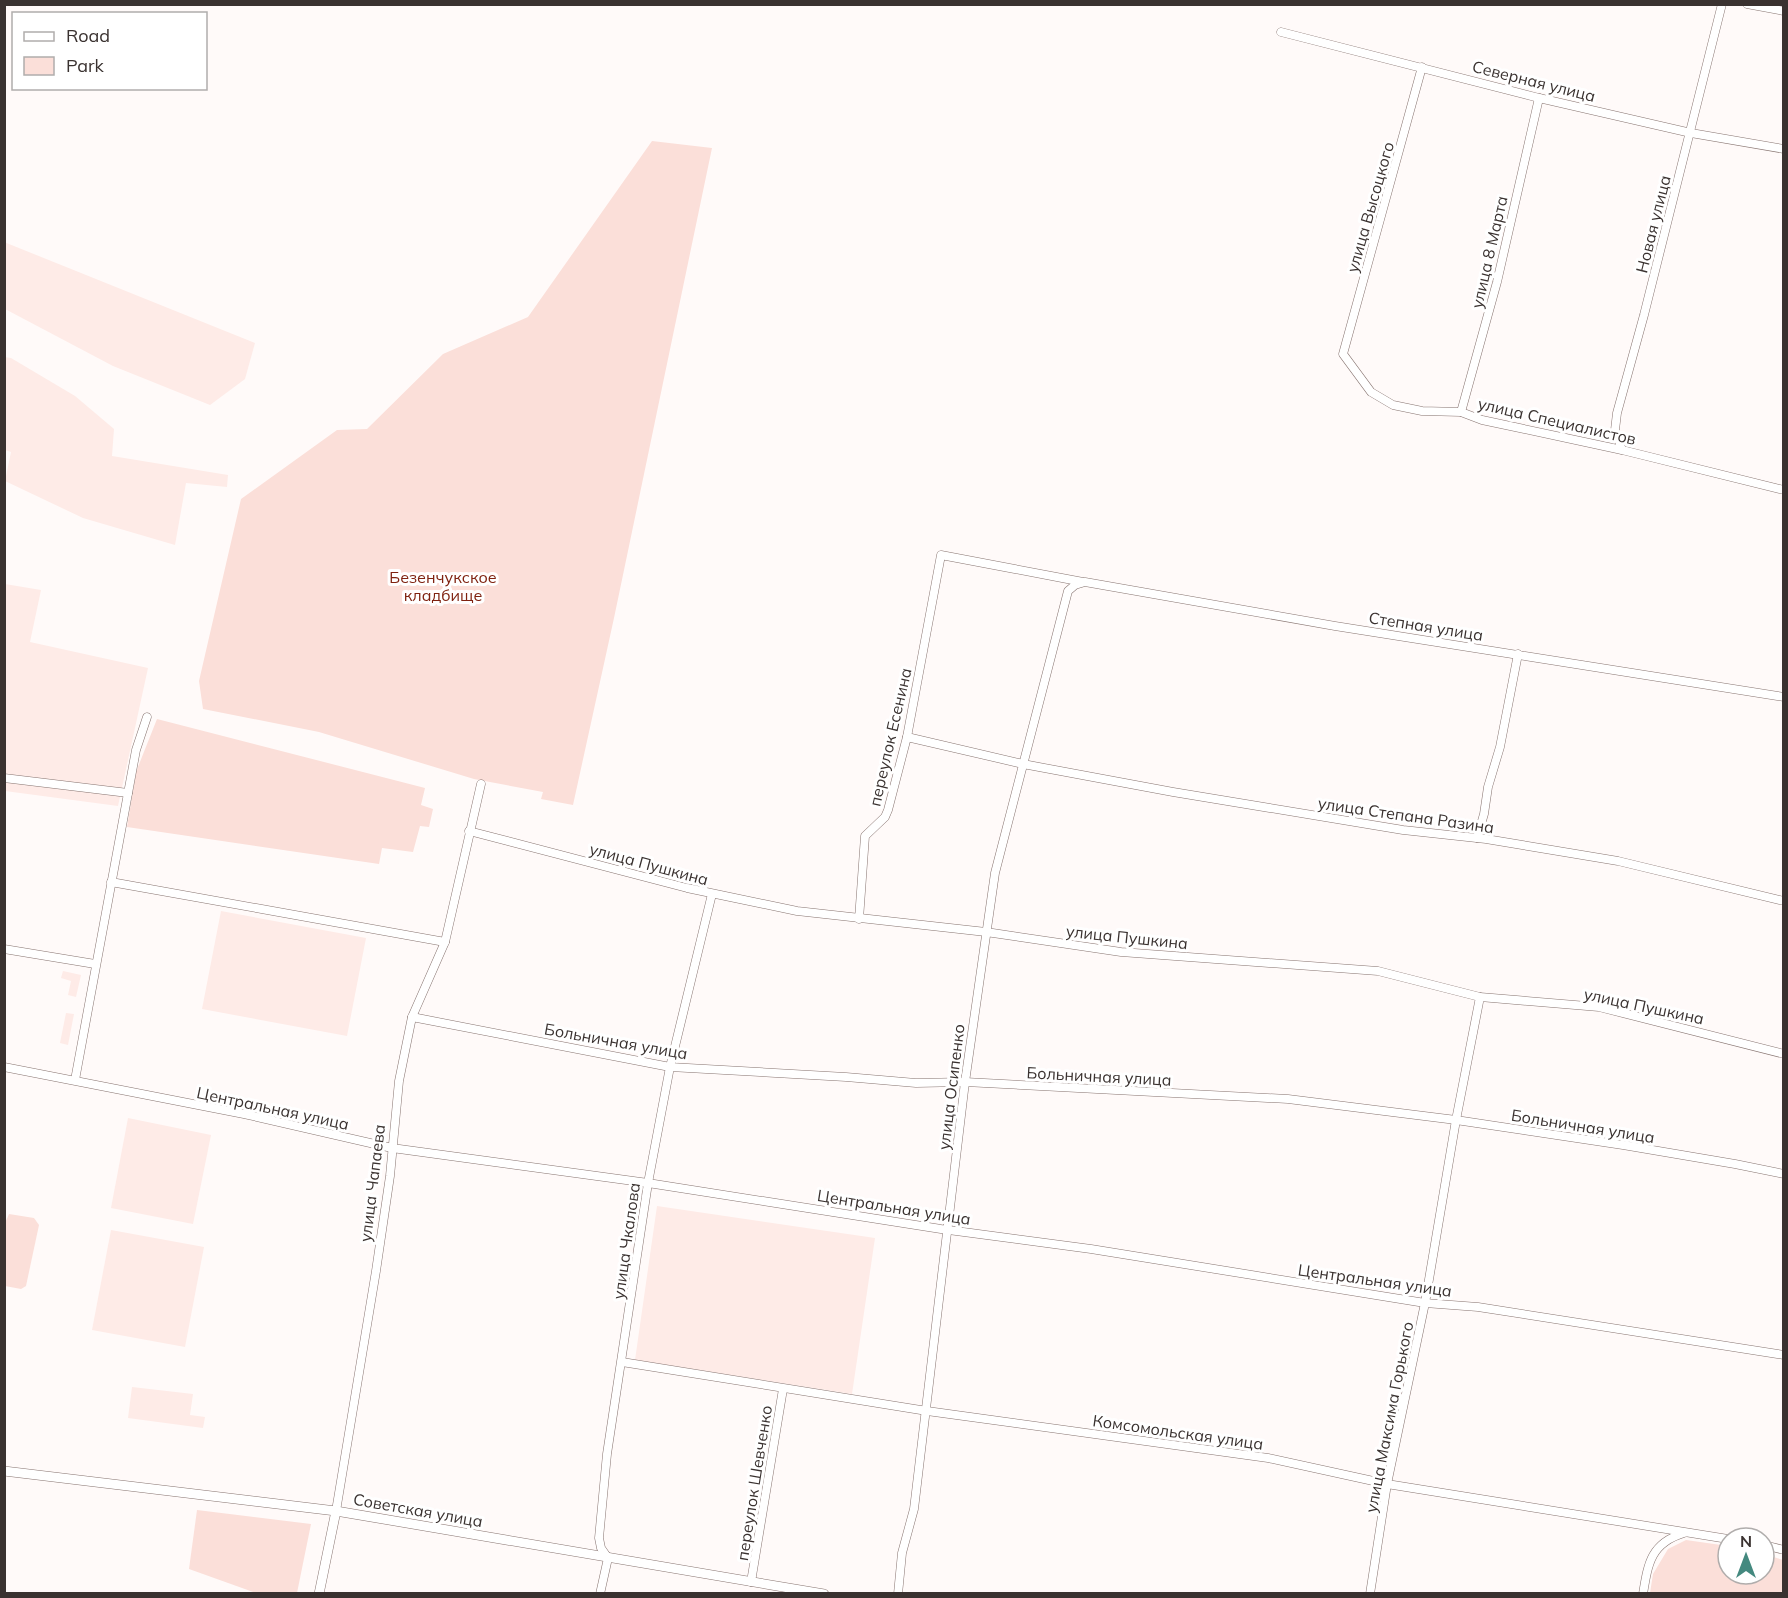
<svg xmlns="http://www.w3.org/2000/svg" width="1788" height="1598" viewBox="0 0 1788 1598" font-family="Mulish,sans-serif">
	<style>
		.built { fill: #feebe7 }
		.green { fill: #fbdfd9 }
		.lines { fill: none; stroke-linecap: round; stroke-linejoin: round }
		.minor-casing { stroke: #877470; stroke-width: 9 }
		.tertiary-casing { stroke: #877470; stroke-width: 10 }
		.minor { stroke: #fff; stroke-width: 8 }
		.tertiary { stroke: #fff; stroke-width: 9 }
		.labels { text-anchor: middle; stroke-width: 6; stroke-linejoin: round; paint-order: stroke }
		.street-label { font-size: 16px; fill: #3a3230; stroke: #fff }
		.park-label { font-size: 16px; fill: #7f2210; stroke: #fff }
	</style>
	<rect width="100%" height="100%" fill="#fffaf9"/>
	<!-- built -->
	<g class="built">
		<path d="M4,242L255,343L245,379L210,405L113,366L5,309Z"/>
		<path d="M4,357L11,358L75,396L114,429L112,456L228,475L227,487L186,483L175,545L83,518L5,481L11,452L5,450Z"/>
		<path d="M5,584L41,590L30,642L148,668L118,806L5,791Z"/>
		<path d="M221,911L366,938L347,1036L202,1009Z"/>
		<path d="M63,971L81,975L76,997L68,995L71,981L61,978Z"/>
		<path d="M66,1013L74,1014L68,1045L60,1043Z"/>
		<path d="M128,1118L211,1135L193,1224L111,1208Z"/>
		<path d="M657,1206L875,1238L852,1394L635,1360Z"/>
		<path d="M111,1230L204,1247L185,1347L92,1330Z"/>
		<path d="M132,1387L193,1394L190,1415L205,1417L203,1428L128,1418Z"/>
	</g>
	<!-- green -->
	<g class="green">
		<path d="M652,141L712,148L614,618L573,805L541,799L543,792L474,779L319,732L203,709L199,681L241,499L337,430L367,429L443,354L528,317Z"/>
		<path d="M157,719L425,788L421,805L433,809L429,827L420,826L413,852L382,848L379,864L127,827L136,772Z"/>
		<path d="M9,1214L34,1218L39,1225L26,1286L21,1289L5,1286V1223Z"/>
		<path d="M197,1510L311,1524L297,1593H256L189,1569Z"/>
		<path d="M1686,1540L1728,1546V1574H1764V1554L1783,1560V1593H1650L1653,1574L1668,1549Z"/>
	</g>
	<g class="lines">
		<defs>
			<g id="minor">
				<path d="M1747,4L1784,11"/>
				<path d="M1281,32L1539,98L1691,133L1784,149"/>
				<path d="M1422,67L1343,354L1371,392L1393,405L1422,411L1461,412L1482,420L1622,450L1784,490"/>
				<path d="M1461,412L1497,282L1539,98"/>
				<path d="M1622,450L1615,430L1617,413L1644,315L1722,4"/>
				<path d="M907,737L1023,764L1173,792L1403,830L1486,839L1618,861L1784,901"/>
				<path d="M4,778L128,793"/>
				<path d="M469,831L687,888L797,911L986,932L1121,952L1378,971L1480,997L1599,1007L1784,1054"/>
				<path d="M1477,838L1484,814L1488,787L1500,747L1518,654"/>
				<path d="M111,882L445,942"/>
				<path d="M859,919L865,836L885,817L888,810L907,737L941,555L1083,582"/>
				<path d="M4,949L95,964"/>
				<path d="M412,1017L670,1067L846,1077L916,1083L965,1082L1288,1099L1456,1120L1623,1145L1735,1164L1784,1174"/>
				<path d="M4,1067L244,1114L392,1148L648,1183L941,1229L1091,1249L1425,1303L1478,1307L1784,1355"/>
				<path d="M75,1080L136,750L147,717"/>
				<path d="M622,1362L927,1411L1268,1458L1387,1484L1728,1539"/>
				<path d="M336,1511L376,1271L390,1176L399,1081L412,1017L445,942L481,784"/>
				<path d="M1764,1545L1784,1550"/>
				<path d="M751,1582L783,1389"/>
				<path d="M600,1594L608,1558L601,1548L599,1538L607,1454L648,1183L670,1067L712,894"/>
				<path d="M898,1594L902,1553L914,1509L965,1082L995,873L1068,591L1075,585L1085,582L1335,626L1784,697"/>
				<path d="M1370,1594L1387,1484L1425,1303L1456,1120L1480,997"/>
				<path d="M1643,1594C1648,1563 1651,1543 1684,1533"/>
			</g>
			<g id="tertiary">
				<path d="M4,1471L336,1511L824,1594"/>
				<path d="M319,1594L336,1511"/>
			</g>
		</defs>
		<!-- minor casing -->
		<use href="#minor" class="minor-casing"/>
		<!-- tertiary casing -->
		<use href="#tertiary" class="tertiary-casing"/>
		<!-- minor -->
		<use href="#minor" class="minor"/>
		<!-- tertiary -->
		<use href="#tertiary" class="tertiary"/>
	</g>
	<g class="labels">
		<!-- street labels -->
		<g class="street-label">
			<text transform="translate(1534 81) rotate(14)" y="6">Северная улица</text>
			<text transform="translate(1370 207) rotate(-74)" y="6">улица Высоцкого</text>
			<text transform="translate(1653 224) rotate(-76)" y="6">Новая улица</text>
			<text transform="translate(1489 252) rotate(-77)" y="6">улица 8 Марта</text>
			<text transform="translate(1557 421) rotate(13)" y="6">улица Специалистов</text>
			<text transform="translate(1426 626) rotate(9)" y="6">Степная улица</text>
			<text transform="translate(890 737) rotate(-77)" y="6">переулок Есенина</text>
			<text transform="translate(1406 815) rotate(8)" y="6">улица Степана Разина</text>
			<text transform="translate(649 864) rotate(15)" y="6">улица Пушкина</text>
			<text transform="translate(1127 937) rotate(6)" y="6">улица Пушкина</text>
			<text transform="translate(1644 1006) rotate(12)" y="6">улица Пушкина</text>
			<text transform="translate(616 1041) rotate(10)" y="6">Больничная улица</text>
			<text transform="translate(1099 1076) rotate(3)" y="6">Больничная улица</text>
			<text transform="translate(951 1087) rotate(-83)" y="6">улица Осипенко</text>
			<text transform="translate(273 1108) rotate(12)" y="6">Центральная улица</text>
			<text transform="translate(1583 1126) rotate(9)" y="6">Больничная улица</text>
			<text transform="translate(372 1183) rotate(-83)" y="6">улица Чапаева</text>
			<text transform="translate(894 1207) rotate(9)" y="6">Центральная улица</text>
			<text transform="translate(626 1241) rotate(-82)" y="6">улица Чкалова</text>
			<text transform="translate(1375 1280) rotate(8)" y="6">Центральная улица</text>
			<text transform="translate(1389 1417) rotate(-79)" y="6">улица Максима Горького</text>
			<text transform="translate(1178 1432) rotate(8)" y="6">Комсомольская улица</text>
			<text transform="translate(754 1483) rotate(-81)" y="6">переулок Шевченко</text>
			<text transform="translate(418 1510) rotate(10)" y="6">Советская улица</text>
		</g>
		<!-- park labels -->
		<g class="park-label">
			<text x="443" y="583">Безенчукское<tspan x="443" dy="18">кладбище</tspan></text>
		</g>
	</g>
	<!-- border -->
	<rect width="1788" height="1598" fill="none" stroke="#3a3230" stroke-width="12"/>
	<!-- legend -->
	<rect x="12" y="12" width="195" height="78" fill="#ffffff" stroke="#b0adac" stroke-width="1.5"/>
	<rect x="24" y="32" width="30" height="9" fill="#ffffff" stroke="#b0adac" stroke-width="1.5"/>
	<text x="66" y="42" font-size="18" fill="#3a3230">Road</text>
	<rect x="24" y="57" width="30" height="18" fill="#fbdfd9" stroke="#b0adac" stroke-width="1.5"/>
	<text x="66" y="72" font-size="18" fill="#3a3230">Park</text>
	<!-- north arrow -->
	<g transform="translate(1746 1556)"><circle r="28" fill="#ffffff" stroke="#b0adac" stroke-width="1.5"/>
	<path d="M0-4.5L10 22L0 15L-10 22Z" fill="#44897f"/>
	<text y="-9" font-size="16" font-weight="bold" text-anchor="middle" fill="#3a3230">N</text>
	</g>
</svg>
